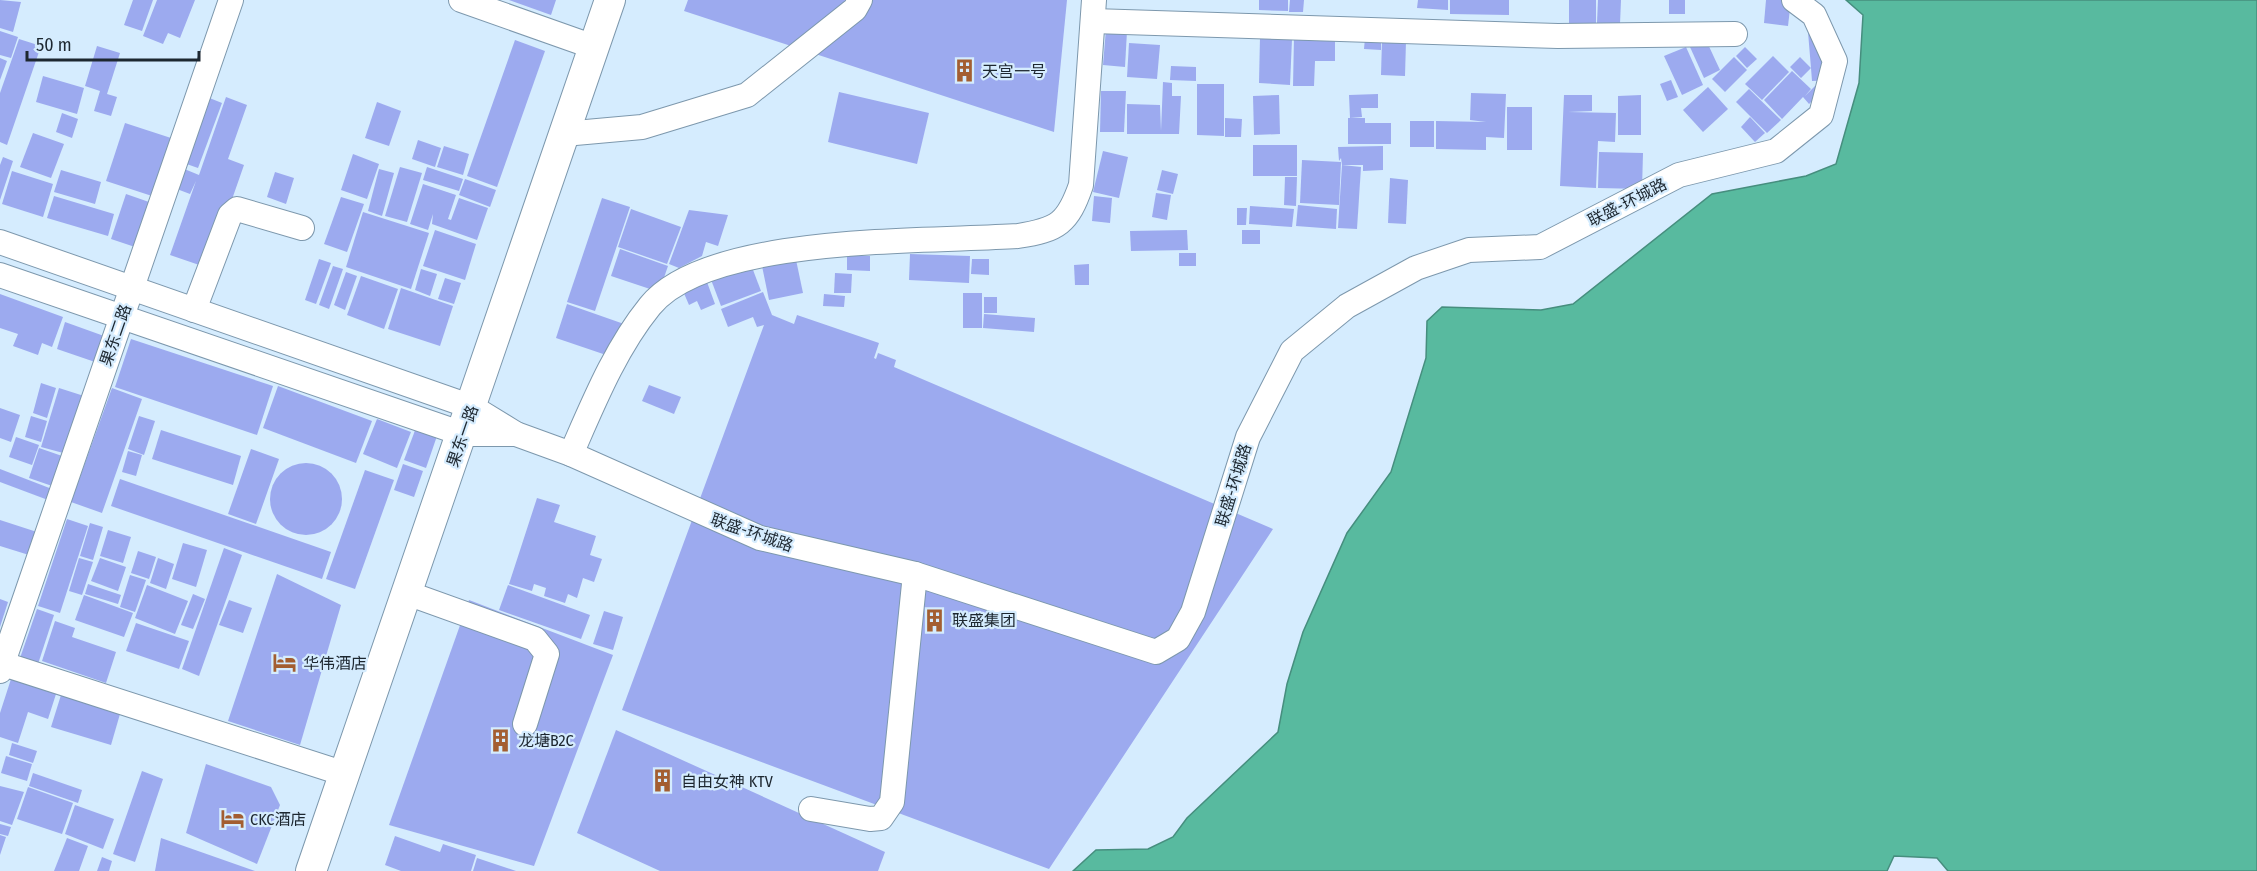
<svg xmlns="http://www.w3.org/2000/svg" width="2257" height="871" viewBox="0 0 2257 871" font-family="'Fira Sans Condensed','Noto Sans SC',sans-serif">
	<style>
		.water { fill: #58ba9f; stroke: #468e7e; stroke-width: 1.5 }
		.building { fill: #9caaef }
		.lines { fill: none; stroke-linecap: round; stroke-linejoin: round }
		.minor-casing { stroke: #7d98ad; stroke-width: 26 }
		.major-casing { stroke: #7d98ad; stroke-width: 32 }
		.minor { stroke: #fff; stroke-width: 24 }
		.major { stroke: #fff; stroke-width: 30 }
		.labels { text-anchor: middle; stroke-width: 4.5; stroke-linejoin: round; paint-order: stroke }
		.poi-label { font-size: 16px; fill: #1d2730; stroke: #d5ecfe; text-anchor: start }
		.street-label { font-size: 16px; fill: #1d2730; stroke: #d5ecfe }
	</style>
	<rect width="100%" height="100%" fill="#d5ecfe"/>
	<!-- water -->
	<path class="water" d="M1846,0H2257V871H1948L1937,858L1894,856L1887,871H1073L1096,850L1148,849L1173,837L1187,818L1278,732L1287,684L1303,632L1347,533L1391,472L1426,358L1427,321L1442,307L1541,310L1573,304L1712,194L1806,176L1836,164L1859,83L1863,15Z"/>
	<!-- building -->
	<g class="building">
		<path d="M0,0L21,2L13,32L0,28Z"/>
		<path d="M133,0H153L142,31L124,25Z"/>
		<path d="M157,0H195L180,38L168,33L163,44L143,36Z"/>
		<path d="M509,0H556L551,15Z"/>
		<path d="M688,0H1067L1054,132L684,11Z"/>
		<path d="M1259,0H1288V11L1259,10Z"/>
		<path d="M1290,0H1304L1303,12H1289Z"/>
		<path d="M1418,0H1448V10L1417,8Z"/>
		<path d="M1450,0H1509V15L1450,14Z"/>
		<path d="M1569,0H1596V24L1569,23Z"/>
		<path d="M1598,0H1621L1620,24L1597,23Z"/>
		<rect x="1669" y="0" width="16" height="14"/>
		<path d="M1766,0H1791L1788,26L1764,23Z"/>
		<path d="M1106,29L1127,31L1125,67L1103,65Z"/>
		<path d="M0,31L18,37L11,58L0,55Z"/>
		<path d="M1832,31L1836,80L1812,81L1811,68L1801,78L1790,67L1800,57L1811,68L1808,32Z"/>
		<path d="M1260,37L1292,39L1290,85L1259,83Z"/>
		<path d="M1294,37H1335V61H1315L1314,86H1293Z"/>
		<path d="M1365,38L1381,39V50L1364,49Z"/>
		<path d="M19,39L41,46L7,145L0,142V93Z"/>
		<path d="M515,40L545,51L497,187L467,176Z"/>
		<path d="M1382,40L1406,41L1405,76L1381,75Z"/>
		<path d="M1706,40L1720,70L1704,78L1690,47Z"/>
		<path d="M1129,43L1160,45L1157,79L1127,77Z"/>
		<path d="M97,46L120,53L107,94L117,97L111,116L94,111L100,91L85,86Z"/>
		<path d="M1686,47L1703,85L1682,95L1664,56Z"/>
		<path d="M1745,47L1757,59L1747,68L1736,56Z"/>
		<path d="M1773,56L1789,72L1762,100L1745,84Z"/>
		<path d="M1734,57L1747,70L1725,92L1712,79Z"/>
		<path d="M0,58L7,61L0,80Z"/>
		<path d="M1171,66L1196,67V81L1170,80Z"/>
		<path d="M1792,71L1811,89L1805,96L1815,86L1821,92L1809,104L1803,97L1782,119L1764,100Z"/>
		<path d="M43,76L84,88L77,114L36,102Z"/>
		<path d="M1671,80L1678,97L1667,101L1660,84Z"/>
		<path d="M1163,82L1172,83V96H1181L1179,134H1127V104L1160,105L1161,131Z"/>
		<path d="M1197,84H1224V136L1197,135Z"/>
		<path d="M1708,87L1728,109L1703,132L1683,110Z"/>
		<path d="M1749,89L1781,120L1767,133L1736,102Z"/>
		<path d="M1101,91H1126L1124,132H1100Z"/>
		<path d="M839,92L929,113L917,164L828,142Z"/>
		<path d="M1471,93L1506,94L1504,138L1486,137V150L1436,149V121L1486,122L1470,120Z"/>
		<path d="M1378,94V108H1361L1362,117L1350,118L1349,95Z"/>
		<path d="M202,95L222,103L198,168L178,161Z"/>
		<path d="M1279,95L1280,134L1254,135L1253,96Z"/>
		<path d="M1564,95H1592V111L1568,112L1616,113L1615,142L1598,141L1596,188L1560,186Z"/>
		<path d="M1641,95V135H1618V96Z"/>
		<path d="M226,97L247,105L228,159L244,165L208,268L170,255L196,181L190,194L169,186L177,166L199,175Z"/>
		<path d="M377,102L401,111L389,146L365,138Z"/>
		<rect x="1507" y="107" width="25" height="43"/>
		<path d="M62,113L78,119L72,138L56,132Z"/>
		<path d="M1750,117L1765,133L1755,142L1741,127Z"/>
		<path d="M1225,118L1242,119L1241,137H1225Z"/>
		<path d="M1348,118H1365V123H1391V144H1348Z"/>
		<rect x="1410" y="121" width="24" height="26"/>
		<path d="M125,123L171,138L152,196L106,181Z"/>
		<path d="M33,133L64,144L51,178L20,167Z"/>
		<path d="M418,140L441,148L435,167L412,159Z"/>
		<rect x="1253" y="145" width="44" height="31"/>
		<path d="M444,146L469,154L463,175L437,167Z"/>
		<path d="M1383,146V170L1363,171V165H1342L1341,158L1339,161L1338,147Z"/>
		<path d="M1103,151L1128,157L1119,198L1093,192Z"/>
		<path d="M1599,152L1643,153L1642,189L1598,188Z"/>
		<path d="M353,154L379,164L367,199L341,190Z"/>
		<path d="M3,157L13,161L0,200V165Z"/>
		<path d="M1302,160L1341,162L1339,205L1300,203Z"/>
		<path d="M1342,165L1361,167L1357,229L1338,228Z"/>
		<path d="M400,167L422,173L407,222L385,216Z"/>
		<path d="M427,167L463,179L459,191L423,180Z"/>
		<path d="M379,169L394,173L382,216L368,211Z"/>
		<path d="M61,170L101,182L95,204L54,192Z"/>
		<path d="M1162,170L1178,174L1173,194L1157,190Z"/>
		<path d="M12,171L53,184L43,217L2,204Z"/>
		<path d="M275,172L294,178L286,204L267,197Z"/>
		<path d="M1285,177H1297L1296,206L1284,205Z"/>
		<path d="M1390,178L1408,180L1406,224L1388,223Z"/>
		<path d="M465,179L496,190L490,207L459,195Z"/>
		<path d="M423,184L456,195L448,219L451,220L459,198L488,208L477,240L432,224L433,214L428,230L410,224Z"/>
		<path d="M1156,193L1171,195L1167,220L1152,217Z"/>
		<path d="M126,194L149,202L135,247L111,239Z"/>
		<path d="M54,196L114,214L108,236L47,218Z"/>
		<path d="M1094,196L1112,198L1110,223L1092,221Z"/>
		<path d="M341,197L364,204L347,252L324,244Z"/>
		<path d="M602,198L630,207L595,311L567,302Z"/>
		<path d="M1298,205L1337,209L1336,229L1296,226Z"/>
		<path d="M1250,206L1294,209L1292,227L1249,224Z"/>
		<path d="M1237,208H1247L1246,225H1237Z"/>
		<path d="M631,209L681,227L667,264L618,247Z"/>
		<path d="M689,210L728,215L718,246L706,242L702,256L679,268L669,264Z"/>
		<path d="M363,212L429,233L411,289L346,267Z"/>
		<path d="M435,230L476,244L465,280L423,266Z"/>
		<path d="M1187,230L1188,250L1131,251L1130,231Z"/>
		<rect x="1242" y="230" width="18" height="14"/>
		<path d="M620,249L668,266L659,292L611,276Z"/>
		<rect x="1179" y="253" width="17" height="13"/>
		<path d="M910,254L970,256L969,283L909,280Z"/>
		<path d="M795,255L803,293L769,300L761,261Z"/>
		<path d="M847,256H870V271L847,270Z"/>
		<path d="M319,259L331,263L316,304L305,300Z"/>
		<path d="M972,259H989V275L971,274Z"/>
		<path d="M750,262L761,291L721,306L710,277Z"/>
		<path d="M1089,264V285H1075L1074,265Z"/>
		<path d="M333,266L343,269L329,309L319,305Z"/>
		<path d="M421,269L437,274L430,296L415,290Z"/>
		<path d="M346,272L357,276L345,310L334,305Z"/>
		<path d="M835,273L852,274L851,293H834Z"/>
		<path d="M361,276L398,289L384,329L347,315Z"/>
		<path d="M445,278L461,283L454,304L438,299Z"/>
		<path d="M707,282L715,304L701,310L697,301L689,305L683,291Z"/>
		<path d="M401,288L453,306L440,346L388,329Z"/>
		<path d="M763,292L772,315L794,324L797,315L879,343L874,358L876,359L878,353L896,360L894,367L1273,529L1049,869L622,710L764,325L757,327L753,317L728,327L721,309Z"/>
		<rect x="963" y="293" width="19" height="35"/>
		<path d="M0,294L63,317L52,347L42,343L38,355L13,346L18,334L0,328Z"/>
		<path d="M824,294L845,296L844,307L823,306Z"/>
		<rect x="984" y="297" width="13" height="16"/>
		<path d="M567,304L624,324L612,357L556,338Z"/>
		<path d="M984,314L1035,318L1034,332L983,328Z"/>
		<path d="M65,322L104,336L95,362L57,349Z"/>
		<path d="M131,339L273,386L257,435L115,387Z"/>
		<path d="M41,383L56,388L47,418L33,413Z"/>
		<path d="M649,385L681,397L674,414L642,401Z"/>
		<path d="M278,386L372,421L356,463L263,428Z"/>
		<path d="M59,388L84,396L67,454L41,447Z"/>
		<path d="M112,388L142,399L102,513L71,502Z"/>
		<path d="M0,408L20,415L11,442L0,438Z"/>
		<path d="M31,416L47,421L41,442L25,437Z"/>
		<path d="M139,416L155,421L144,455L128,449Z"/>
		<path d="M377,419L411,432L397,468L363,454Z"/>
		<path d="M417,425L438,433L426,468L404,460Z"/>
		<path d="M161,430L241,456L233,485L152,459Z"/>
		<path d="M16,437L39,445L32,465L9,457Z"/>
		<path d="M39,448L65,457L55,487L29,478Z"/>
		<path d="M251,449L279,459L256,524L228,514Z"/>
		<path d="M128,451L142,455L136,476L122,472Z"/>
		<circle cx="306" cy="499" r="36"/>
		<path d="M403,464L423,471L414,497L394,490Z"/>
		<path d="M0,469L52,489L48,500L0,482Z"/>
		<path d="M365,470L394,480L355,589L326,579Z"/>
		<path d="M120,479L331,552L322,579L111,506Z"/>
		<path d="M537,498L560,505L554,522L596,536L590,555L602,559L594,582L583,578L577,598L568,594L565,603L544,596L546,588L534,584L532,591L509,584Z"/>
		<path d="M67,519L88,526L60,613L38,606Z"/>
		<path d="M0,520L37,532L29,555L0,546Z"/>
		<path d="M90,523L103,527L93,560L80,556Z"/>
		<path d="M108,530L131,537L123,563L100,556Z"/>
		<path d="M183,543L207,550L196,587L172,579Z"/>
		<path d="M224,548L242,555L199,676L182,669Z"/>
		<path d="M138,551L156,557L149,579L131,573Z"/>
		<path d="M79,558L93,562L82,595L69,591Z"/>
		<path d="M100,558L126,567L118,591L91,581Z"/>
		<path d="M158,558L174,564L166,589L150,583Z"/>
		<path d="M277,574L341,605L300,745L228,721Z"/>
		<path d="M130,575L146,580L135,612L120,607Z"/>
		<path d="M88,584L121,595L118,604L85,594Z"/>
		<path d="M147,585L188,601L175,634L135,618Z"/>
		<path d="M508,585L590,615L581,639L499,610Z"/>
		<path d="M193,594L205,599L193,629L181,625Z"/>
		<path d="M84,595L133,613L124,637L75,620Z"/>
		<path d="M0,599L8,602L0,627Z"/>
		<path d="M229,600L252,608L243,633L219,625Z"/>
		<path d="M469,600L613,655L534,866L389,825Z"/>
		<path d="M37,609L54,615L38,664L20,658Z"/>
		<path d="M604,611L623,617L613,650L593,644Z"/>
		<path d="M55,621L75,628L72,637L116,652L106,683L42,661Z"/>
		<path d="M136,623L189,641L179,669L126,651Z"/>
		<path d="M11,679L56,694L48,719L28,712L18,743L0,737V713Z"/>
		<path d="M61,695L120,714L111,745L51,727Z"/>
		<path d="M616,730L885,852L878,871H660L577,833Z"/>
		<path d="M12,743L37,751L33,763L9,755Z"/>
		<path d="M6,756L32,764L27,781L1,773Z"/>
		<path d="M206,764L271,787L280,805L257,864L186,833Z"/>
		<path d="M142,771L163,779L135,862L113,854Z"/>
		<path d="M33,773L82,790L78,803L29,786Z"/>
		<path d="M0,786L24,792L12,825L0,821Z"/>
		<path d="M28,787L73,803L62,834L17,819Z"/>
		<path d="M75,805L114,819L103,849L65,834Z"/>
		<path d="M0,824L11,827L8,836L0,834Z"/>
		<path d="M0,835L6,837L0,855Z"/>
		<path d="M395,836L440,852L443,844L476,855L471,871H401L385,865Z"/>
		<path d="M67,838L88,846L79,871H54Z"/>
		<path d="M161,838L255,871H155Z"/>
		<path d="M102,857L112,861L109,871H97Z"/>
		<path d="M477,858L516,871H473Z"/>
	</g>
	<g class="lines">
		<defs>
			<g id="minor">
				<path d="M461,0L594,47"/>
				<path d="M1093,21L1558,36L1735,34"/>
				<path d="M564,134L642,127L747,95L855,9L860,0"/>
				<path d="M0,242L472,407L516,434L571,454L760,538L915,574L1156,652L1178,639L1193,612L1248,437L1292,351L1347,306L1416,268L1469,250L1540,247L1679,175L1776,151L1821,115L1835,61L1814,15L1794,0"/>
				<path d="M0,275L463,434H516"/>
				<path d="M194,310L230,215L237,209L302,228"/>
				<path d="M571,454C593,404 615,349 650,306C708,234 931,242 1018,236C1058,230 1068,223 1081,185L1094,0"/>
				<path d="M407,593L535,639L547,654L525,724"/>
				<path d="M0,663L345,774"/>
				<path d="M0,671L231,0"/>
				<path d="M811,809L870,819L881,818L892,802L915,574"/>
			</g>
			<path id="major" d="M311,871L610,0"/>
		</defs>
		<!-- minor casing -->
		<use href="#minor" class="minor-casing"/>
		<!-- major casing -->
		<use href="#major" class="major-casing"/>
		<!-- minor -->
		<use href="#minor" class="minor"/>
		<!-- major -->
		<use href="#major" class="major"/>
	</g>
	<!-- icons -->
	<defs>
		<symbol id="building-bare" viewBox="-9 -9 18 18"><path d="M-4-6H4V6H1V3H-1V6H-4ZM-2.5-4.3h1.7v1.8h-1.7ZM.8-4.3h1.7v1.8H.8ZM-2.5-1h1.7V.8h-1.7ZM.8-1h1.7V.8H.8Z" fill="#a35e31" stroke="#d5ecfe" stroke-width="2.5" paint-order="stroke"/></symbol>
		<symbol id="hotel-bare" viewBox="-9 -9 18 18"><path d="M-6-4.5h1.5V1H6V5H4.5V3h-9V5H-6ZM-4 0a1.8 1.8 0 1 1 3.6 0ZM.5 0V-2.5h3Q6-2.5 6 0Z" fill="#a35e31" stroke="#d5ecfe" stroke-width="2.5" paint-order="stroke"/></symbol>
	</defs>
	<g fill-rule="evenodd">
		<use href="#building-bare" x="948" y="54" width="33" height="33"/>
		<use href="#building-bare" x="918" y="604" width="33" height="33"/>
		<use href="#hotel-bare" x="268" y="646" width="33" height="33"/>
		<use href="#building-bare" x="484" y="724" width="33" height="33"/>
		<use href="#building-bare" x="646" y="764" width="33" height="33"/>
		<use href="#hotel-bare" x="216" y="802" width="33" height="33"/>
	</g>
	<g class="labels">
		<!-- poi labels -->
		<g class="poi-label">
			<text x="982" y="77">天宫一号</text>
			<text x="952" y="626">联盛集团</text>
			<text x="303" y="669">华伟酒店</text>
			<text x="518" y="746">龙塘B2C</text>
			<text x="681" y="787">自由女神 KTV</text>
			<text x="250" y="825">CKC酒店</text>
		</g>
		<!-- street labels -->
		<g class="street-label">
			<text transform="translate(1627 202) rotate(-27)" y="6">联盛-环城路</text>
			<text transform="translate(115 335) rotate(-71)" y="6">果东二路</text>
			<text transform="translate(462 436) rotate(-71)" y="6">果东一路</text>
			<text transform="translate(1233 485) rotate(-73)" y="6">联盛-环城路</text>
			<text transform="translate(752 532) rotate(19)" y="6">联盛-环城路</text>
		</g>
	</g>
	<!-- scale -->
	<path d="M27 51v9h172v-9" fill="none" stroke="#1d2730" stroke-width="3"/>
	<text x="36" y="51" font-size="18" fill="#1d2730" stroke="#d5ecfe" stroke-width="4.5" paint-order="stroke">50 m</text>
</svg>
